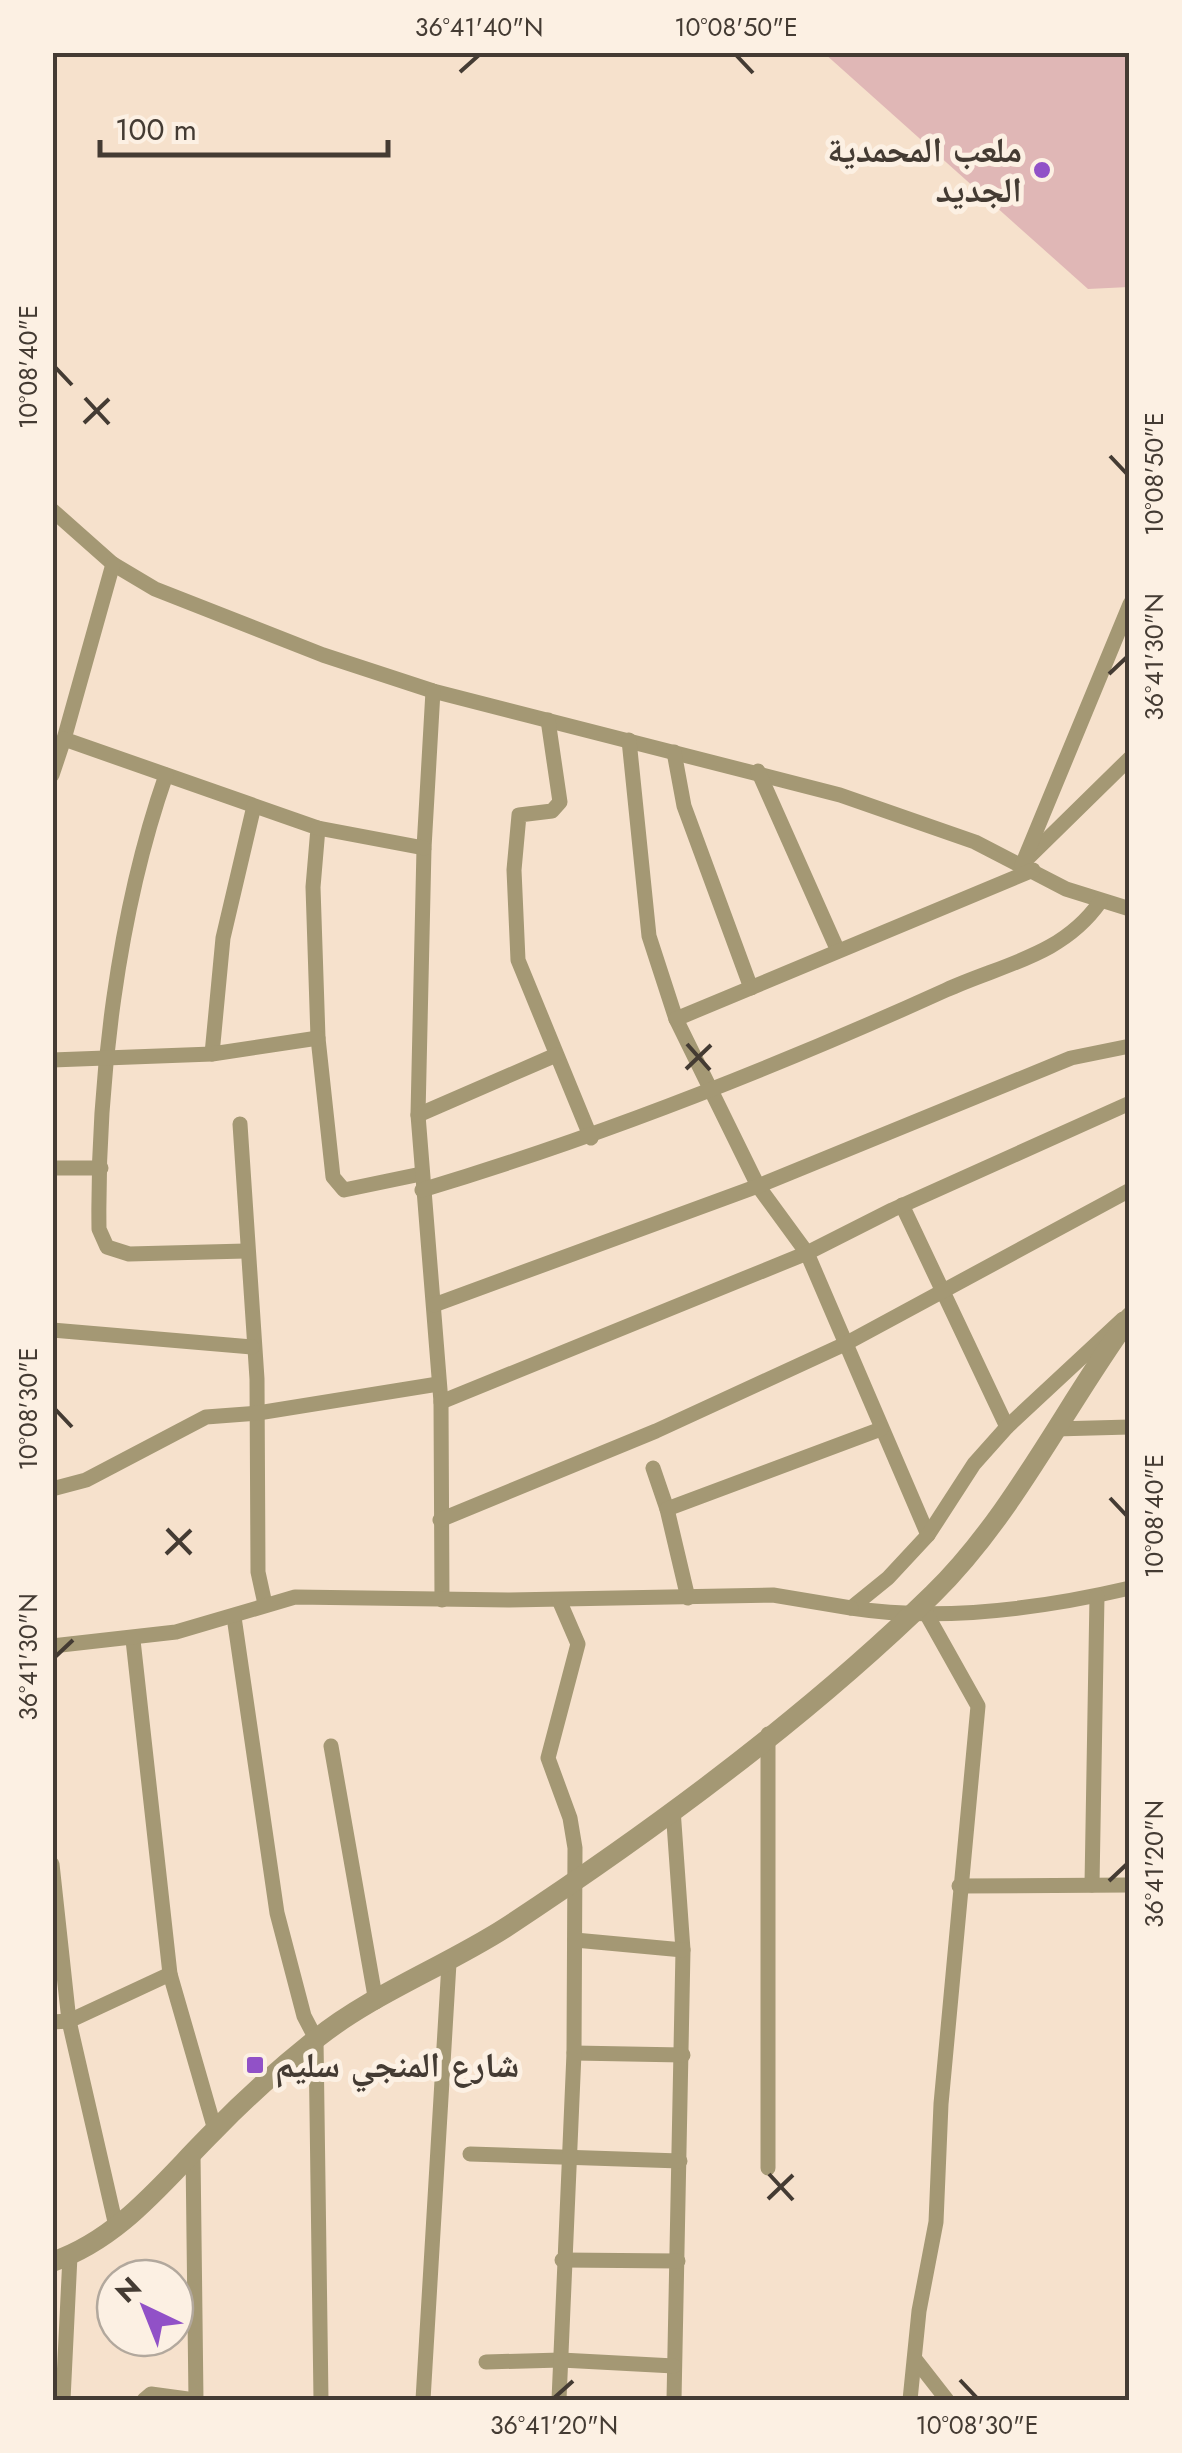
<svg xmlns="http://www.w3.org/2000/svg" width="1182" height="2453" viewBox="0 0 1182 2453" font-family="Jost,'Noto Naskh Arabic',sans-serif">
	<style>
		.green { fill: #e0b7b6 }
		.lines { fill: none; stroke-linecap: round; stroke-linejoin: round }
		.minor { stroke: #a49874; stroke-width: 15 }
		.tertiary { stroke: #a49874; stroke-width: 20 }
		.ticks { fill: none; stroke: #443b33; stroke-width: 4 }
		.poi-dot { fill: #9151c7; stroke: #fcf0e3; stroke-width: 4 }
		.labels { text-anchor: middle; stroke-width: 10; stroke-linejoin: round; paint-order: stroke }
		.poi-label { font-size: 35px; font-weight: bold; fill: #443b33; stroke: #fcf0e3; text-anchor: end }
		.neatline { fill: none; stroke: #443b33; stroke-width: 4 }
		.ticks-label { font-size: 25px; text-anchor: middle; fill: #443b33 }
	</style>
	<rect width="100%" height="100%" fill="#f6e1cc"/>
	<!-- green -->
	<path class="green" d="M824,53H1129V287L1088,289Z"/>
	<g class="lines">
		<!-- minor -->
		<g class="minor">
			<path d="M52,510L113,564L155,589L323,655L433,691L840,795L975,842L1066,889L1130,909"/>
			<path d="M113,564L64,739L318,828L313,887L318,1038L333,1177L344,1190L421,1174"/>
			<path d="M433,691L424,848L418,1115L441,1402L442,1600"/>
			<path d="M548,720L560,802L552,811L519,815L514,870L518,960L591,1138"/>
			<path d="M629,740L649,936L676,1019L758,1186L807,1253L928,1535"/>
			<path d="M674,752L684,806L751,988"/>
			<path d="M758,771L838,951"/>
			<path d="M52,775L64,739"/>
			<path d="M166,775C118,912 97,1083 99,1229L107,1247L129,1254L246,1251"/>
			<path d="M318,828L424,848"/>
			<path d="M1028,858L1130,758"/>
			<path d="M1022,865L1130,604"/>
			<path d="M676,1019L1033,870"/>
			<path d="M212,1054L223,938L254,806"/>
			<path d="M52,1060L212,1054L318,1038"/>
			<path d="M418,1115L556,1055"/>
			<path d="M240,1124L257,1379L258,1572L265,1604"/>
			<path d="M52,1168H101"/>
			<path d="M422,1190C602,1136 774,1068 946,990C1003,964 1062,956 1100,902"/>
			<path d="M902,1205L1007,1427"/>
			<path d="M434,1305L758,1186L1071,1058L1130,1046"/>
			<path d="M1123,1319L1007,1427L974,1464L928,1535L888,1578L851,1608C942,1622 1040,1609 1130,1588"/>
			<path d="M52,1330L252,1347"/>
			<path d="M441,1402L807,1253L892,1210L1130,1103"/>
			<path d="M1055,1429L1130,1427"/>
			<path d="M653,1468L667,1509"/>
			<path d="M52,1489L86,1480L206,1417L258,1413L438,1384"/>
			<path d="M440,1520L656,1431L845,1344L1130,1190"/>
			<path d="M688,1598L667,1509L881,1429"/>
			<path d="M234,1617L277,1913L304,2016L316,2039L321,2400"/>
			<path d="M133,1640L170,1974L215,2130"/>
			<path d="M52,1646L176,1632L295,1597L509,1600L773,1595L851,1608"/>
			<path d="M331,1746L376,2002"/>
			<path d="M673,1809L683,1950L674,2400"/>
			<path d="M52,1864L69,2021L116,2226"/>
			<path d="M1092,1885L1097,1596"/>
			<path d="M959,1886L1130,1885"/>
			<path d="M575,1940L683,1950"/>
			<path d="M52,2022L69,2021L170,1974"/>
			<path d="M574,2053L683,2055"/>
			<path d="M193,2153L196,2400"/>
			<path d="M470,2154L680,2161"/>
			<path d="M768,2168V1734"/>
			<path d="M562,2260L678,2261"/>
			<path d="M915,2359L947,2400"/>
			<path d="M486,2362L561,2360L674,2366"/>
			<path d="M63,2400L70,2256"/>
			<path d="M144,2400L151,2394L195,2400"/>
			<path d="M423,2400L449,1963"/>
			<path d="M559,2400L574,2053L575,1848L570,1818L548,1758L578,1644L559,1600"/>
			<path d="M910,2400L919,2311L936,2222L941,2104L978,1706L927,1615"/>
		</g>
		<!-- tertiary -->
		<path class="tertiary" d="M52,2262C122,2238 165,2179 215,2130C246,2098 281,2067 316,2039C372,1994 444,1967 505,1928C654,1830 805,1719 933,1594C1012,1517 1065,1406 1130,1317"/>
	</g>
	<!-- ticks -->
	<path class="ticks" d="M736,55L753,73M460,72L479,55M55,367L72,385M85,398L109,424M84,423L109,399M1110,456L1127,474M1109,674L1127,657M687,1044L710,1070M686,1069L711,1045M55,1409L72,1427M1110,1498L1127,1516M167,1529L191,1554M166,1554L191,1530M55,1657L73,1640M1109,1881L1127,1864M769,2174L793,2200M768,2199L793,2175M960,2380L977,2398M554,2398L573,2381"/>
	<!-- markers -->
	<g class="poi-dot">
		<circle cx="1042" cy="170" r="10"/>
		<rect x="245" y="2055" width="20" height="20" rx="5"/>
	</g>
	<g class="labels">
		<!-- poi labels -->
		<g class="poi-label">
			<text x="1022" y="162">ملعب المحمدية<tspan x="1022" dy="40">الجديد</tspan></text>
			<text x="275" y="2077" text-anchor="start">شارع المنجي سليم</text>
		</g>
	</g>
	<!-- border -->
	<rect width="1182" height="2453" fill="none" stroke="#fcf0e3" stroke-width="110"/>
	<!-- north arrow -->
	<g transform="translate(145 2308) rotate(317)"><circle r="48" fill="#fcf0e3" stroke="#b2a89d" stroke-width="2.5"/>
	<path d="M0-8L18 38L0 25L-18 38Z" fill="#9151c7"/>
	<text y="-15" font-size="28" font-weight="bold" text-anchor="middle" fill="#443b33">N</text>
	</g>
	<!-- scale -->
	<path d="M100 140v15h288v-15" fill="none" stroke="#443b33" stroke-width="5"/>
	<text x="115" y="140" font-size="30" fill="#443b33" stroke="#fcf0e3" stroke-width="8" paint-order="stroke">100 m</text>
	<rect x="55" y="55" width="1072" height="2343" class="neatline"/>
	<g class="ticks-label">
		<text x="479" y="36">36°41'40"N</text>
		<text x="736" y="36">10°08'50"E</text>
		<text transform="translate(28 367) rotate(-90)" y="9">10°08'40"E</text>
		<text transform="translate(1154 474) rotate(-90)" y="9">10°08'50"E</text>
		<text transform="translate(1154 657) rotate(-90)" y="9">36°41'30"N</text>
		<text transform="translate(28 1409) rotate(-90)" y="9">10°08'30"E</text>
		<text transform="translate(1154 1516) rotate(-90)" y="9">10°08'40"E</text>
		<text transform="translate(28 1657) rotate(-90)" y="9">36°41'30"N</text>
		<text transform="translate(1154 1864) rotate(-90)" y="9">36°41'20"N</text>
		<text x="554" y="2434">36°41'20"N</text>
		<text x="977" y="2434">10°08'30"E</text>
	</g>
</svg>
